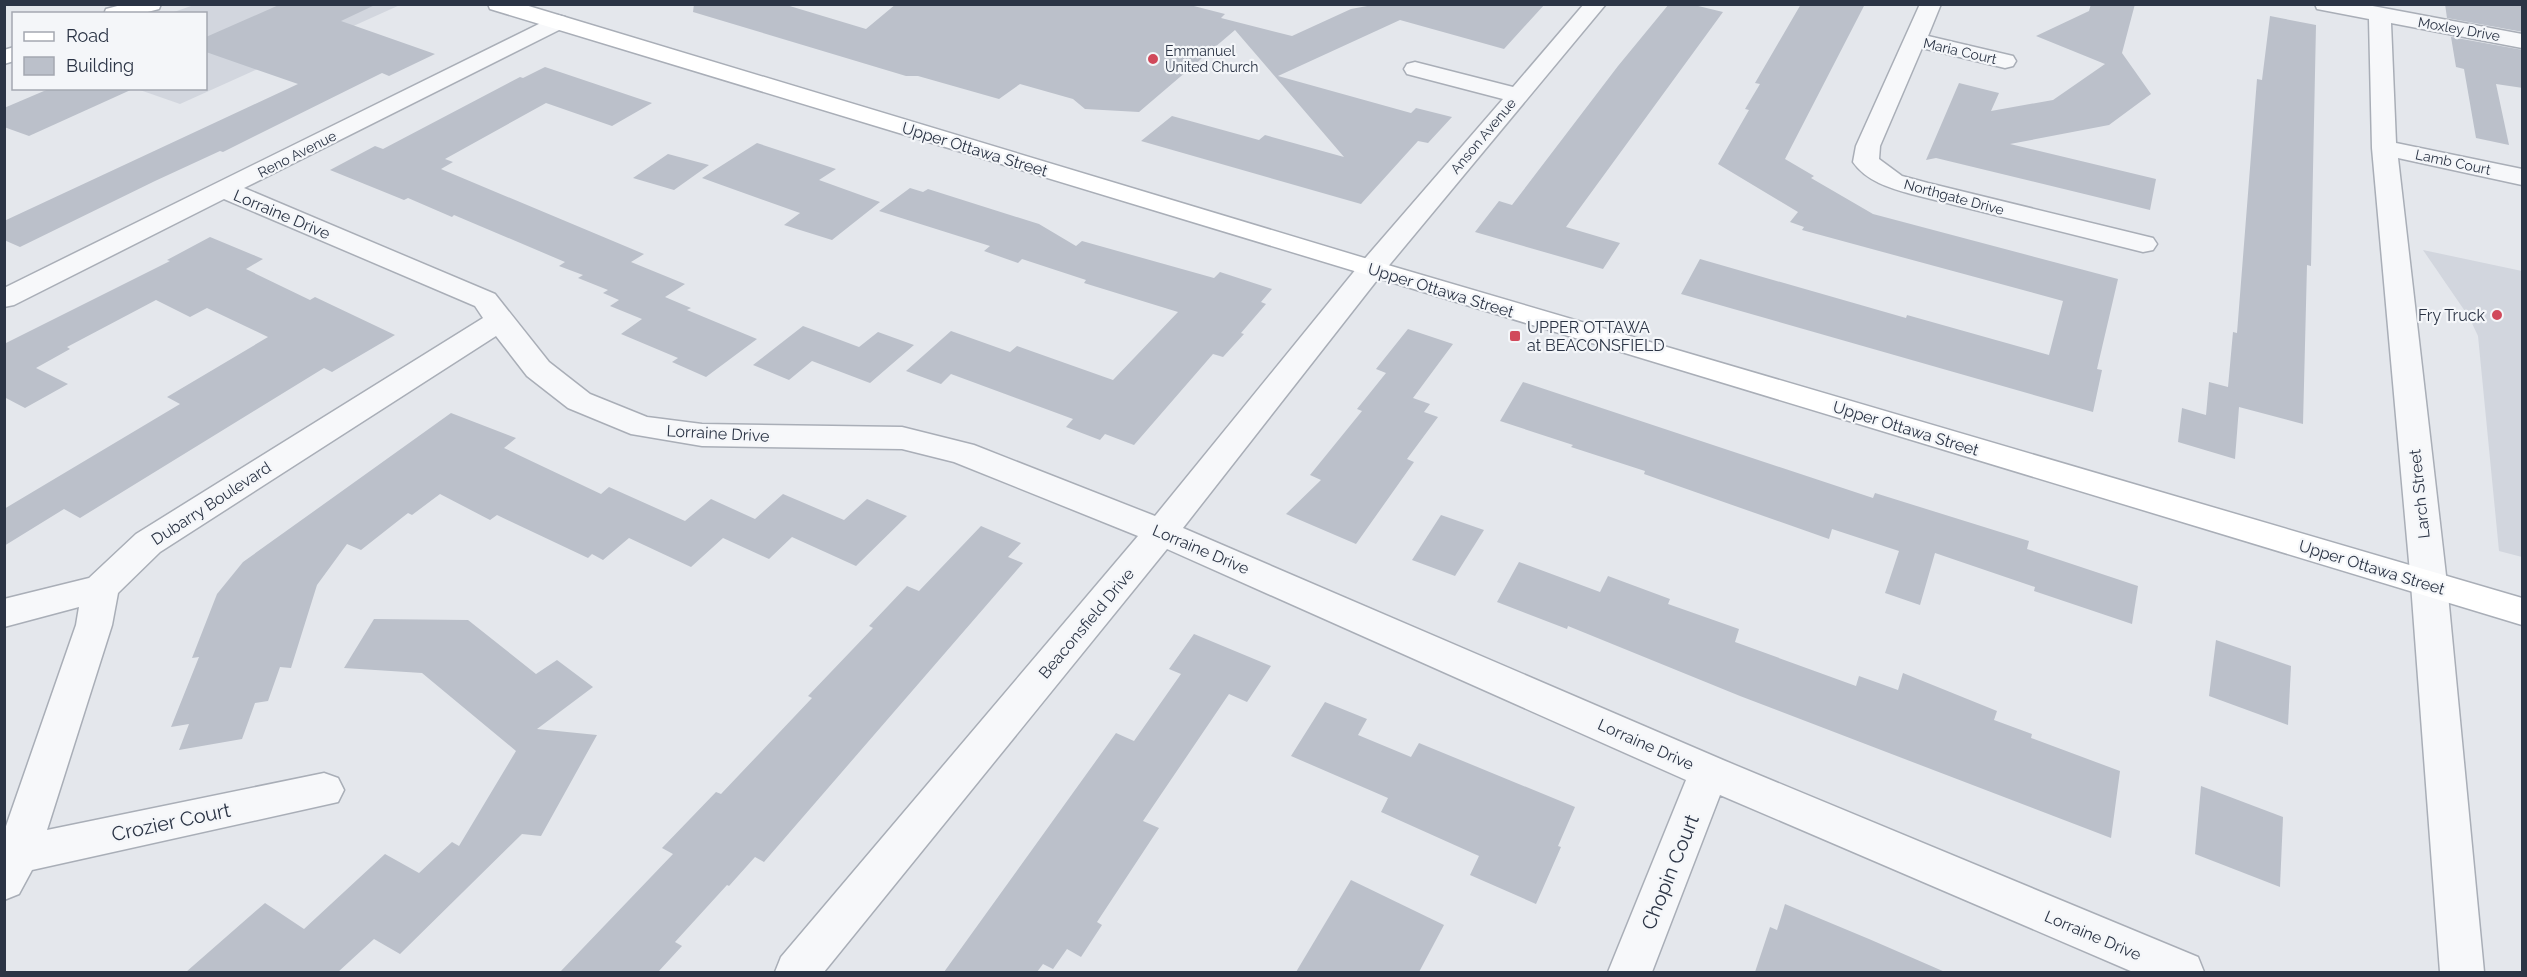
<svg xmlns="http://www.w3.org/2000/svg" width="2527" height="977" viewBox="0 0 2527 977" font-family="Raleway,sans-serif">
	<style>
		.built { fill: #d2d6de }
		.building { fill: #bbc0ca }
		.lines { fill: none; stroke-linecap: round; stroke-linejoin: round }
		.street-casing { stroke: #a9aeb7; stroke-width: 3 }
		.secondary-casing { stroke: #a9aeb7; stroke-width: 3 }
		.street { fill: #f7f8fa; fill-rule: evenodd }
		.secondary { fill: #fff; fill-rule: evenodd }
		.poi-dot { fill: #d1495b; stroke: #f4f6f9; stroke-width: 2 }
		.labels { text-anchor: middle; stroke-width: 4.5; stroke-linejoin: round; paint-order: stroke }
		.far-street-label { font-size: 14px; fill: #2b3445; stroke: #f4f6f9 }
		.far-poi-label { font-size: 14px; fill: #2b3445; stroke: #f4f6f9; text-anchor: start }
		.street-label { font-size: 16px; fill: #2b3445; stroke: #f4f6f9 }
		.poi-label { font-size: 16px; fill: #2b3445; stroke: #f4f6f9; text-anchor: end }
		.near-street-label { font-size: 20px; fill: #2b3445; stroke: #f4f6f9 }
	</style>
	<rect width="100%" height="100%" fill="#e4e7ec"/>
	<!-- built -->
	<g class="built">
		<path d="M194,5H400L180,104L137,89L206,88V14L171,13Z"/>
		<path d="M2423,250L2522,271V557L2499,551L2478,336L2469,317Z"/>
	</g>
	<!-- building -->
	<g class="building">
		<path d="M281,4H377L341,21L435,54L389,76L382,73L223,152L220,151L155,181L20,247L4,240V221L298,84L206,52V37Z"/>
		<path d="M694,4H783L866,29L896,4H1186L1225,14L1221,18L1292,36L1351,9L1378,4H1545L1504,49L1400,20L1278,76L1411,113L1416,108L1452,117L1428,143L1418,141L1361,204L1141,141L1172,116L1259,140L1265,135L1344,157L1235,30L1139,112L1085,109L1073,99L1020,84L999,99L918,76H906L693,12Z"/>
		<path d="M1669,4H1690L1723,12L1566,227L1620,243L1603,269L1475,232L1499,201L1512,205L1618,66Z"/>
		<path d="M1801,4H1865L1785,159L1814,176L1811,178L1873,214L2118,279L2097,369L2102,370L2093,412L1681,294L1700,259L1906,318L1907,315L2049,355L2063,301L1802,230L1804,227L1790,222L1798,212L1718,164L1749,110L1745,109L1760,84L1755,83Z"/>
		<path d="M2091,4H2135L2122,53L2151,94L2109,125L2010,144L2156,179L2150,210L1936,158L1926,160L1959,83L1999,93L1991,111L2053,100L2105,64L2036,36L2089,11Z"/>
		<path d="M2445,4H2523V32L2447,18Z"/>
		<path d="M2270,16L2316,25L2311,266L2307,265L2303,424L2239,407L2235,459L2178,442L2182,408L2206,415L2209,382L2228,387L2233,332L2237,333L2257,79L2262,80Z"/>
		<path d="M2451,37L2523,50V88L2496,84L2509,145L2476,138L2464,69L2456,67Z"/>
		<path d="M545,67L652,103L612,126L546,103L445,159L453,162L441,169L644,254L631,262L685,284L665,297L691,308L687,310L757,339L706,377L672,362L678,358L621,334L642,319L610,306L619,300L603,293L608,290L578,278L583,275L559,266L565,262L454,215L452,217L408,198L404,200L330,170L375,146L383,149L520,77L523,78Z"/>
		<path d="M51,88H135L29,136L4,127V108Z"/>
		<path d="M757,143L836,169L819,180L880,202L832,240L784,225L800,213L702,178Z"/>
		<path d="M668,154L709,165L674,190L633,178Z"/>
		<path d="M910,188L923,192L928,189L1039,224L1076,246L1082,241L1214,278L1220,272L1272,289L1261,302L1266,304L1241,333L1244,334L1223,357L1213,354L1134,445L1105,434L1100,440L1066,427L1073,419L951,374L941,384L906,371L951,331L1010,352L1017,346L1113,380L1178,312L1084,283L1086,280L1022,259L1018,263L984,251L990,246L879,211Z"/>
		<path d="M210,237L263,259L246,269L310,300L315,297L395,335L332,372L324,368L80,518L64,509L4,546V509L180,404L167,397L268,337L207,308L190,317L156,300L67,347L70,349L36,368L68,384L25,408L4,397V344L170,261L167,260Z"/>
		<path d="M803,326L859,347L878,332L914,345L870,383L812,361L789,380L753,365Z"/>
		<path d="M1408,329L1453,344L1413,398L1430,404L1424,412L1438,417L1407,459L1414,462L1356,544L1286,514L1321,480L1310,475L1362,411L1357,409L1386,373L1376,369Z"/>
		<path d="M1523,382L1873,498L1875,493L2029,541L2027,549L2138,586L2132,624L2034,591L2035,587L1935,553L1920,605L1885,593L1899,551L1832,529L1829,539L1644,474L1645,471L1571,447L1573,445L1500,421Z"/>
		<path d="M451,413L516,438L504,448L601,494L609,487L685,521L711,499L755,519L783,494L844,520L867,499L907,516L856,566L792,537L769,559L723,538L691,567L629,538L603,560L592,554L588,558L497,515L490,520L440,494L412,515L408,513L361,550L347,544L317,585L291,668L280,667L268,701L255,703L242,739L179,750L189,724L171,727L199,657L192,658L217,594L243,562Z"/>
		<path d="M1441,515L1484,530L1455,576L1412,560Z"/>
		<path d="M981,526L1021,543L1008,557L1023,563L764,862L755,857L729,886L727,885L675,942L682,946L658,972H560L673,854L662,848L716,792L721,794L812,698L808,696L873,628L869,626L907,586L919,591Z"/>
		<path d="M1519,562L1600,592L1608,576L1670,599L1668,604L1739,629L1735,642L1856,686L1859,676L1898,690L1903,673L1997,711L1994,720L2032,734L2031,738L2120,771L2111,838L1740,696L1568,626L1567,629L1497,602Z"/>
		<path d="M374,619L468,620L536,674L557,660L593,687L537,729L597,735L541,836L522,834L400,954L374,939L338,972H186L265,903L304,929L385,854L419,873L452,842L459,846L516,751L422,673L344,668Z"/>
		<path d="M1194,634L1271,666L1247,702L1229,694L1143,821L1159,828L1097,922L1102,925L1081,957L1067,949L1053,969L1043,964L1037,972H944L1116,733L1134,741L1181,674L1169,669Z"/>
		<path d="M2216,640L2291,666L2288,725L2209,696Z"/>
		<path d="M1325,702L1367,719L1358,735L1411,757L1419,743L1575,807L1558,846L1561,847L1536,904L1470,875L1479,856L1381,812L1388,798L1291,756Z"/>
		<path d="M2201,786L2283,817L2280,887L2195,854Z"/>
		<path d="M1351,880L1444,925L1419,972H1296Z"/>
		<path d="M1785,904L1869,939L1945,972H1755L1770,927L1777,930Z"/>
	</g>
	<g class="lines">
		<defs>
			<g id="street">
				<path d="M1584,4H1606L1381,275L1183,528L1723,760L2198,957L2204,972H2133L1720,795L1652,972H1608L1686,780L1167,549L824,972H775L781,957L1138,536L954,462L902,449L702,446L631,434L568,408L527,376L496,336L160,552L118,593L112,625L47,830L324,773L338,778L344,790L338,802L32,870L19,894L4,900V832L76,625L79,607L4,627V599L89,578L136,534L483,318L475,306L224,199L14,305L4,307V288L557,15L565,17L568,22L565,27L244,188L495,294L549,362L590,394L647,417L702,424L902,427L974,445L1155,516L1361,263L1503,99L1407,74L1404,69L1407,64L1415,62L1513,87Z"/>
				<path d="M1920,4H1941L1928,36L2013,56L2016,61L2013,66L2005,68L1922,48L1880,146L1879,159L1902,176L1928,183L2153,238L2157,244L2153,250L2143,252L1911,194C1890,188 1866,181 1853,162L1856,146Z"/>
				<path d="M2315,4H2362L2522,34V48L2391,23L2396,143L2522,169V185L2398,158L2447,584L2484,972H2440L2411,584L2372,148L2369,19L2317,9Z"/>
			</g>
			<g id="secondary">
				<path d="M125,4H161L159,9L140,14H104L106,9Z"/>
				<path d="M488,4H522L1381,263L2522,598V625L490,9Z"/>
				<path d="M14,47V61L4,64V50Z"/>
			</g>
		</defs>
		<!-- street casing -->
		<use href="#street" class="street-casing"/>
		<!-- secondary casing -->
		<use href="#secondary" class="secondary-casing"/>
		<!-- street -->
		<use href="#street" class="street"/>
		<!-- secondary -->
		<use href="#secondary" class="secondary"/>
	</g>
	<!-- markers -->
	<g class="poi-dot">
		<circle cx="1153" cy="59" r="6"/>
		<circle cx="2497" cy="315" r="6"/>
		<rect x="1509" y="330" width="12" height="12" rx="3"/>
	</g>
	<g class="labels">
		<!-- far-street labels -->
		<g class="far-street-label">
			<text transform="translate(2459 29) rotate(10)" y="5">Moxley Drive</text>
			<text transform="translate(1960 51) rotate(13)" y="5">Maria Court</text>
			<text transform="translate(1483 136) rotate(-50)" y="5">Anson Avenue</text>
			<text transform="translate(297 154) rotate(-27)" y="5">Reno Avenue</text>
			<text transform="translate(2453 162) rotate(12)" y="5">Lamb Court</text>
			<text transform="translate(1954 197) rotate(15)" y="5">Northgate Drive</text>
		</g>
		<!-- far-poi labels -->
		<g class="far-poi-label">
			<text x="1165" y="56">Emmanuel<tspan x="1165" dy="16">United Church</tspan></text>
		</g>
		<!-- street labels -->
		<g class="street-label">
			<text transform="translate(975 149) rotate(17)" y="6">Upper Ottawa Street</text>
			<text transform="translate(282 214) rotate(23)" y="6">Lorraine Drive</text>
			<text transform="translate(1441 290) rotate(17)" y="6">Upper Ottawa Street</text>
			<text transform="translate(1906 428) rotate(17)" y="6">Upper Ottawa Street</text>
			<text transform="translate(718 433) rotate(3)" y="6">Lorraine Drive</text>
			<text transform="translate(2419 494) rotate(-96)" y="6">Larch Street</text>
			<text transform="translate(211 503) rotate(-33)" y="6">Dubarry Boulevard</text>
			<text transform="translate(1201 549) rotate(23)" y="6">Lorraine Drive</text>
			<text transform="translate(2372 567) rotate(17)" y="6">Upper Ottawa Street</text>
			<text transform="translate(1086 623) rotate(-50)" y="6">Beaconsfield Drive</text>
			<text transform="translate(1646 744) rotate(24)" y="6">Lorraine Drive</text>
			<text transform="translate(2093 935) rotate(23)" y="6">Lorraine Drive</text>
		</g>
		<!-- poi labels -->
		<g class="poi-label">
			<text x="2485" y="321">Fry Truck</text>
			<text x="1527" y="333" text-anchor="start">UPPER OTTAWA<tspan x="1527" dy="18">at BEACONSFIELD</tspan></text>
		</g>
		<!-- near-street labels -->
		<g class="near-street-label">
			<text transform="translate(171 822) rotate(-12)" y="7">Crozier Court</text>
			<text transform="translate(1670 872) rotate(-68)" y="7">Chopin Court</text>
		</g>
	</g>
	<!-- border -->
	<rect width="2527" height="977" fill="none" stroke="#2b3445" stroke-width="12"/>
	<!-- legend -->
	<rect x="12" y="12" width="195" height="78" fill="#f4f6f9" stroke="#a4a8b1" stroke-width="1.5"/>
	<rect x="24" y="32" width="30" height="9" fill="#ffffff" stroke="#a4a8b1" stroke-width="1.5"/>
	<text x="66" y="42" font-size="18" fill="#2b3445">Road</text>
	<rect x="24" y="57" width="30" height="18" fill="#bbc0ca" stroke="#a4a8b1" stroke-width="1.5"/>
	<text x="66" y="72" font-size="18" fill="#2b3445">Building</text>
</svg>
